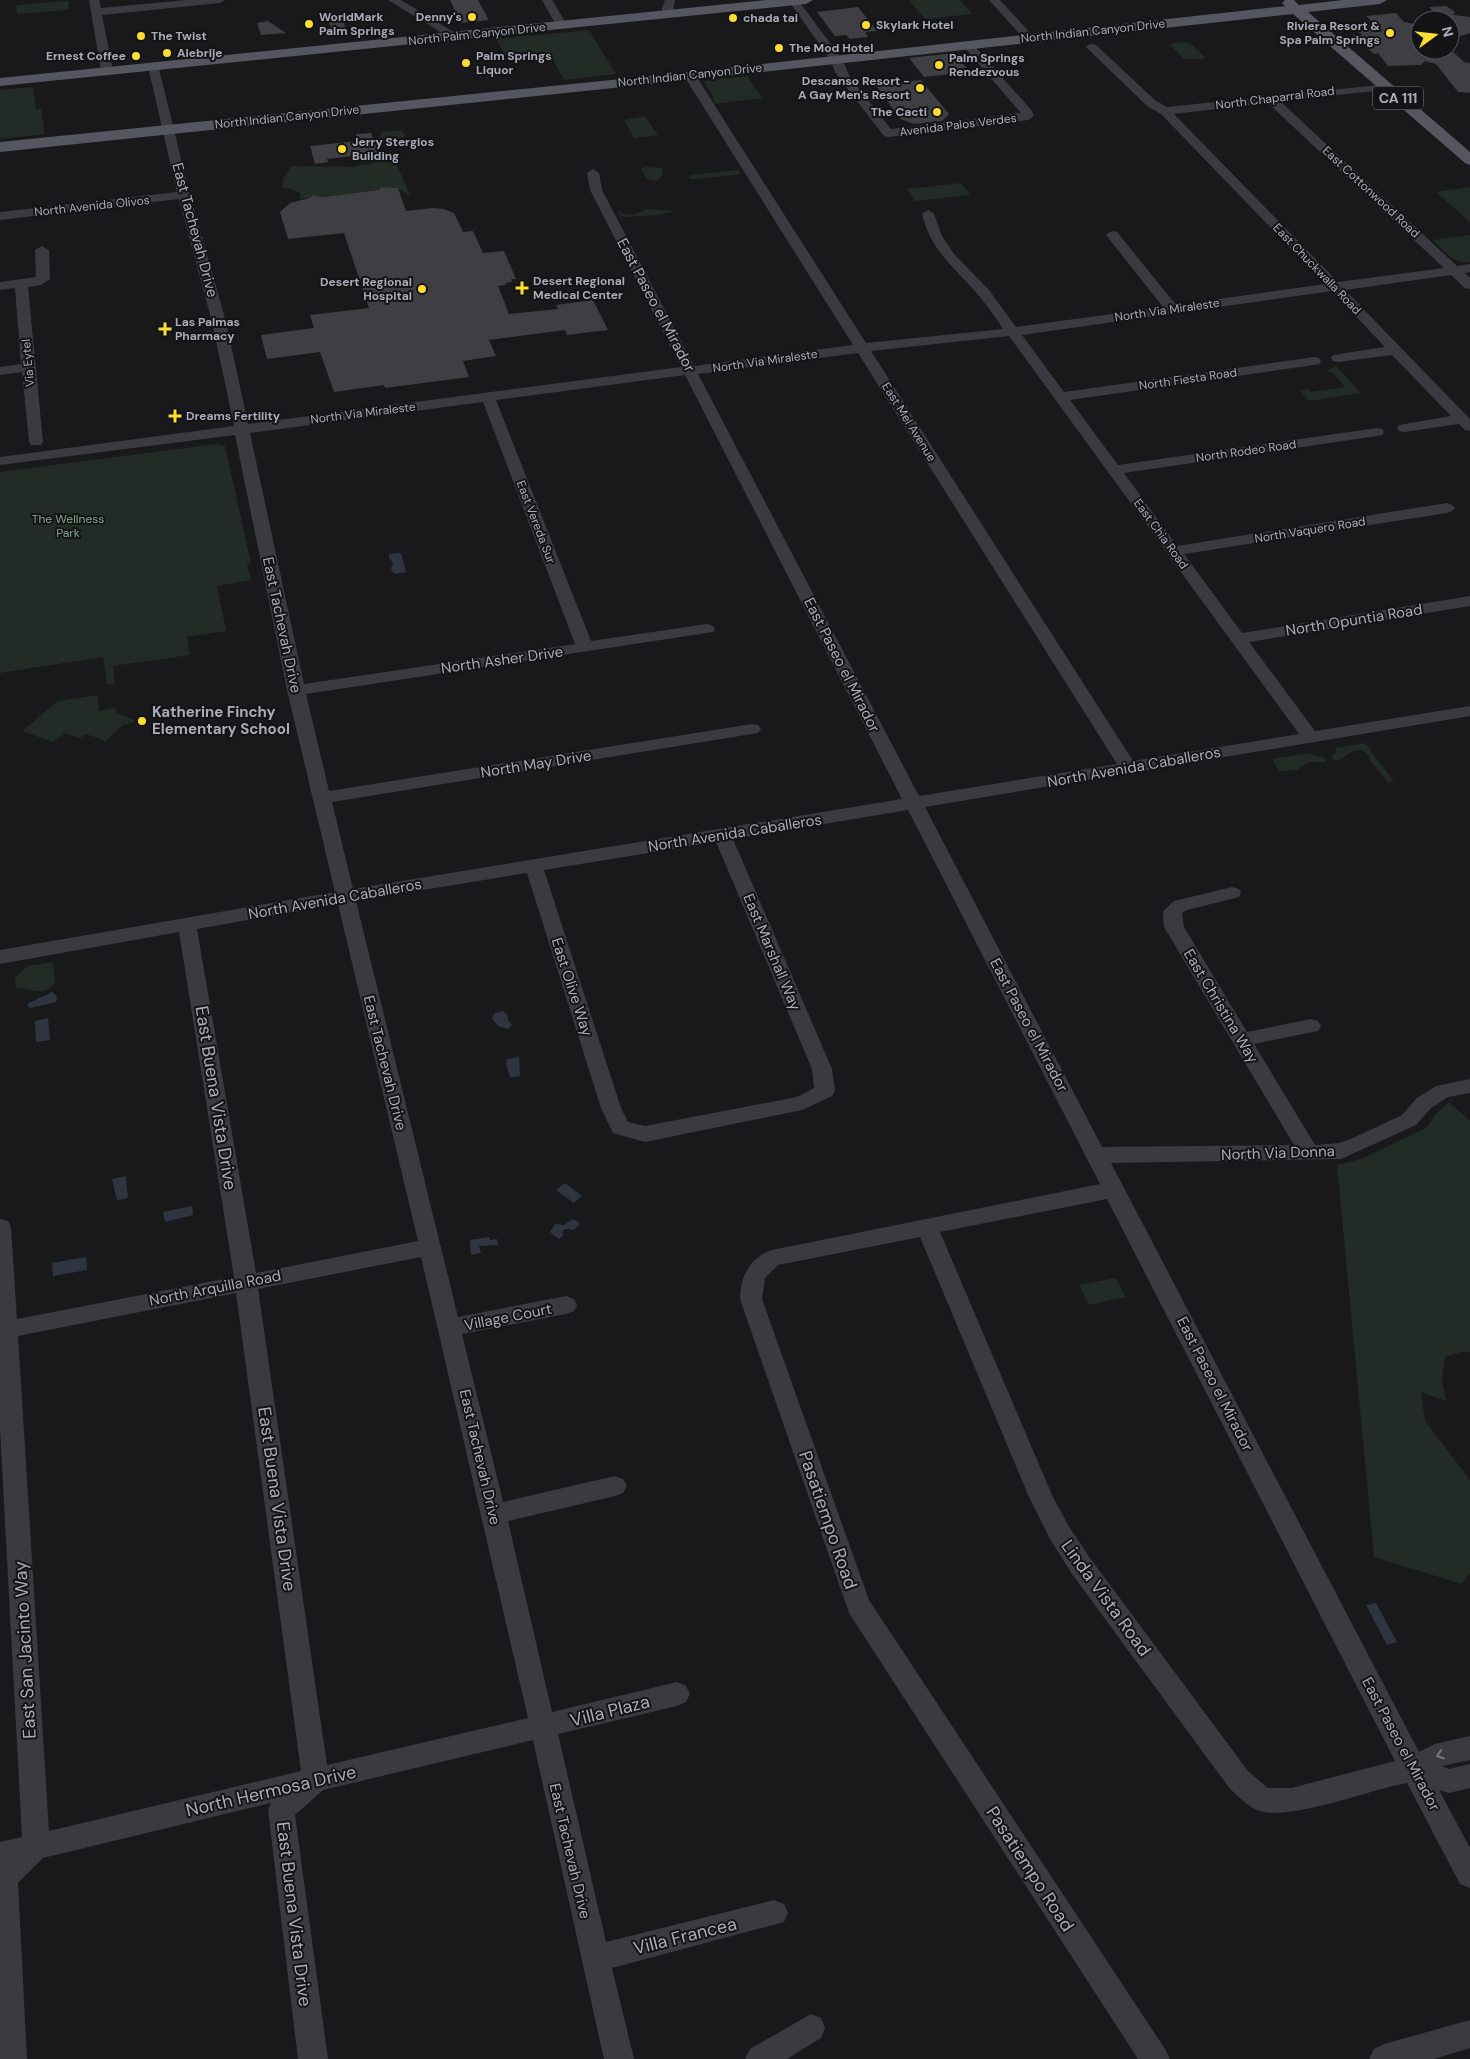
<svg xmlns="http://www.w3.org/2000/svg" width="1470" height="2059" viewBox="0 0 1470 2059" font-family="'DM Sans',sans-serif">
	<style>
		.green { fill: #222b25 }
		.water { fill: #2e3440 }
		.building { fill: #3e3e43 }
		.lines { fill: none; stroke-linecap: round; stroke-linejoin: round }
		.minor { fill: #3a3a40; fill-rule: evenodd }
		.major { fill: #55565f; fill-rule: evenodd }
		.oneway { stroke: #787984 }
		.poi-dot { fill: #f9dd33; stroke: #141416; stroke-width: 2 }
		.labels { text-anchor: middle; stroke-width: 4; stroke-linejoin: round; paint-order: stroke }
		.far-poi-label { font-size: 12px; font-weight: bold; fill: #abacbb; stroke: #141416; text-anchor: start }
		.far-street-label { font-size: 12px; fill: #abacbb; stroke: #141416 }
		.far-park-label { font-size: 12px; fill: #81a78b; stroke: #141416 }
		.shield { fill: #141416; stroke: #7e7e8a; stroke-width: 1 }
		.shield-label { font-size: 14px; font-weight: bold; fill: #abacbb }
		.street-label { font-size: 15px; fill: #abacbb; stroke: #141416 }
		.poi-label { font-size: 15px; font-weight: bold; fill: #abacbb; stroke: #141416; text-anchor: start }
		.near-street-label { font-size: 18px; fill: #abacbb; stroke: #141416 }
	</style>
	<rect width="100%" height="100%" fill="#19191b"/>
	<!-- green -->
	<g class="green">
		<path d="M909,0H960L972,14L925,19Z"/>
		<path d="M64,1H68L69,9L66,10L17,14L16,6L19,5Z"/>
		<path d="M589,30L616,74L564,80L552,58L518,62L514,54L505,55L496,39Z"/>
		<path d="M1184,42L1190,43L1205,57L1203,59H1184L1170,45L1173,43Z"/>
		<path d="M747,76L762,98L714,104L713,97L704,81Z"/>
		<path d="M33,87L36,109H41L45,134L0,139V90Z"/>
		<path d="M645,116L658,135L634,138L624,120Z"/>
		<path d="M402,130L405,136C395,144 387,143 379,138L382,132Z"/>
		<path d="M393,156L410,195L396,188L384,187L380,190L321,197L316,195L312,198L300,199V193L291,189L282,188L283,178L292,166L352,167L385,161L387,157Z"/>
		<path d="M645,167L662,168L663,173L659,180L652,181L646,178L641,169Z"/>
		<path d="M738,170L741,174L695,179L688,178L691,175Z"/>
		<path d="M961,183L970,195L915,201L907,189Z"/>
		<path d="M1470,187V222L1436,192Z"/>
		<path d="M647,209L676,211L658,215L625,217L620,216L618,211C629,217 637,215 647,209Z"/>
		<path d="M1470,235V262C1453,264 1444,251 1433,240Z"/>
		<path d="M1335,365L1361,393L1309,401L1300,391L1309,389L1311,392L1345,387L1333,373L1328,372Z"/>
		<path d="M216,444L225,446L251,563L247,564L251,580L217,586L226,631L187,637L190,655L113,666L115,683L107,685L103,657L0,673V472Z"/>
		<path d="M98,695L99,711L115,708L117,713L134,720V722L123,725L106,741L86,734L80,738L65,733L53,742L22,731L58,701Z"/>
		<path d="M1365,743L1394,782L1388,783L1370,760V757C1357,740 1347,759 1335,761L1331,755L1336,753V748Z"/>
		<path d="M1310,753L1315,756L1323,757L1327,762H1309L1297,770L1279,771L1272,759Z"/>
		<path d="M53,962L55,983C43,998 30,988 16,988L15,977L28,966Z"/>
		<path d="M1449,1102L1470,1121V1352H1461L1445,1357L1442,1378L1446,1401L1421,1392L1425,1421L1470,1480V1573L1462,1584L1374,1557L1337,1165L1361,1159L1426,1128L1437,1113Z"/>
		<path d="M1116,1278L1126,1297L1089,1305L1079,1285Z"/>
	</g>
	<!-- water -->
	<g class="water">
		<path d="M401,553L406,572L395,574L391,570L393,563L389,558V554Z"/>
		<path d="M52,992L57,996L56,1002L30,1008L27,1004Z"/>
		<path d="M503,1011L507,1014L508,1020L512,1025L508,1029L498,1026L492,1018L495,1013Z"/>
		<path d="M48,1018L50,1040L36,1042L35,1021Z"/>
		<path d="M519,1057L520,1076L510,1077L506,1064L507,1059Z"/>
		<path d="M126,1176L128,1198L117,1200L112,1179Z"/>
		<path d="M565,1183L582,1196L574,1203L556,1190Z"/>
		<path d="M192,1206L193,1215L165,1222L163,1212Z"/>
		<path d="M573,1219L580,1223L574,1230L565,1229L562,1232L564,1234L559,1239L550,1232L555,1224L564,1225Z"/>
		<path d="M489,1237L490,1240L497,1239L498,1245L479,1246L481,1253L471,1255L470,1240Z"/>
		<path d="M86,1257L87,1270L53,1276L52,1263Z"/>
		<path d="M1376,1603L1397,1642L1387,1645L1366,1605Z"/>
	</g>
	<!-- building -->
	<g class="building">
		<path d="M450,0H478L489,20L461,23Z"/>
		<path d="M1446,6L1455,12L1453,15L1470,17V33L1458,37L1450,29V19L1442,20L1429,7Z"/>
		<path d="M858,7L877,31L865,32L868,37L850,39L846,35L835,36L817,12Z"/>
		<path d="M1396,13L1404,22L1420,25V50H1451L1464,62L1470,63V93L1458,92L1436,64L1425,61L1421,65L1388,66L1378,53L1374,54L1353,35H1363L1354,29L1374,24L1366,16Z"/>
		<path d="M340,15L347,31L334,33L325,16Z"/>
		<path d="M268,21L286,33L261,35L257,23Z"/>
		<path d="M954,53L970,72L924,77L909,58Z"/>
		<path d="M921,80L949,114L942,121L914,124L900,119L876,85Z"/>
		<path d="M371,133L379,153L327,159L328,162L315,164L310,146L358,141L356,134Z"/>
		<path d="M381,187L398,188L406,211L433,208L444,209L454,213L463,232L473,231L483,253L504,251L516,279H511L512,282L505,283L506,285L498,286L509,314L558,309L556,305L593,300L608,330L567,335L565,330L489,340L496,356L463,361L469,377L385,388L384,385L334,392L320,352L267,359L261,335L314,328L310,315L369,308L344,233L288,239L280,212L290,203L310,198L313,195L323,197L379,190Z"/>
	</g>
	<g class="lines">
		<!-- minor -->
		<g class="minor">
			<path d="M89,0H99L101,8L186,0H225L220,3L102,15L113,71L107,74L101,71Z"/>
			<path d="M388,0H401L460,36L454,39L450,38Z"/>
			<path d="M542,0H552L567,25L565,27H557Z"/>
			<path d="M665,0H675L672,17L668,18L662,15V8Z"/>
			<path d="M788,0H798L842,59L851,79L891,129L1021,113L964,47L962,45L968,42L972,43L1032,111L1034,116L1028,120L888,137L884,136L843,83L835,72L830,59Z"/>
			<path d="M989,0H1000L1033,36L1035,38L1033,40H1025Z"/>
			<path d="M1092,44L1096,45L1155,100L1167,107L1389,84L1391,86L1385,90L1280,101L1457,266L1470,264V272L1465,273L1470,278V289L1465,288L1451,275L1345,290L1470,419V431L1465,430L1459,424L1404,432L1399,431L1397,428L1399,425L1451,416L1392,355L1338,362L1333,361L1331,358L1333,355L1385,347L1332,291L1022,335L1064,392L1314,357L1319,358L1321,361L1319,364L1314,365L1070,400L1118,465L1377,428L1382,429L1384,432L1382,435L1377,436L1124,473L1177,546L1447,503L1452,505L1455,508L1452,511L1447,513L1184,554L1242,633L1470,596V606L1249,642L1315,731L1470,706V716L925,807L1102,1147L1294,1145L1164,927L1163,911L1174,901L1232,887L1239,889L1241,893L1239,897L1187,910L1182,913L1184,927L1247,1032L1311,1019L1318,1021L1321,1026L1318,1031L1254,1044L1315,1145L1339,1143L1353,1138L1402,1115L1417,1098L1436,1086L1470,1079V1093L1448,1097L1431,1108L1416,1125L1341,1159L1111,1163L1419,1752L1435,1744L1470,1736V1760L1442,1766L1449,1769L1470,1764V1788L1449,1793L1439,1790L1470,1848V1888L1460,1884L1407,1783C1372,1789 1290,1821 1260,1811C1249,1808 1239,1797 1230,1789L1072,1574L1050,1539L1029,1497L920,1237L778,1265L765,1278L762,1299L869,1600L1165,2049L1170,2059H1138L849,1613L740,1299C740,1277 750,1257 772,1250L1100,1184L908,810L733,839L832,1069L835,1091L832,1096L802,1110L645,1142L613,1133L601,1108L527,873L356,901L458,1317L566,1296L574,1299L577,1305L574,1311L566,1314L462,1334L503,1502L615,1476L623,1479L627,1486L623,1493L615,1496L508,1521L552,1712L677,1682L686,1686L690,1694L686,1702L677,1706L558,1734L606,1942L774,1900L784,1904L788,1913L784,1922L612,1968L634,2059H604L533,1740L323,1790L295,1815L328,2059H298L268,1810L271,1803L43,1858L18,1883L27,2059H0V1842L22,1837L0,1429V1219L8,1221L11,1227L17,1319L234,1277L179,932L0,964V950L335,892L287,690L235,435L0,465V457L234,426L212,322L179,199L0,220V212L177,192L148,67L154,64L158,65L190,195L226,322L248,424L681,367L590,190L587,173L593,169L599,173L602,190L694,366L853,345L684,76L690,73L696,76L866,343L1003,329C996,318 988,307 980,297C956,268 932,254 922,214L928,210L934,214L942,236L954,254L989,290L1016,327L1163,307L1106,235L1112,231L1117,232L1176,305L1325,284L1161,114L1147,106L1088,49L1086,47L1088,45ZM1268,103L1444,268L1338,282L1174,114ZM1009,336L1299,734L1133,761L871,351ZM858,353L1117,764L919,796L698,374ZM685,375L902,799L353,889L332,802L752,734L758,733L761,729L758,725L752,724L329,791L306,694L713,632L715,629L713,626L707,624L591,641L496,400ZM483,402L575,644L304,684L250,433ZM716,842L812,1069L814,1088L797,1097L645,1126L628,1122L621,1108L544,870ZM338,904L418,1241L256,1273L197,929ZM1107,1199L1395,1761L1291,1788H1268L1248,1771L1090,1558L1068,1525L1052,1495L940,1232ZM421,1257L528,1718L327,1765L258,1289ZM236,1293L301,1771L49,1831L18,1336Z"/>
			<path d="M42,246L49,250L50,279L41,285L28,287L43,442L41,445H31L29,442L22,372L0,375V367L21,364L15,288L0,290V282L36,277L35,250Z"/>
			<path d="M811,2014L821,2018L825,2028L821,2038L787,2059H745L750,2049Z"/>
			<path d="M1470,2020V2048L1434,2059H1369L1374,2049L1384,2044Z"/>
		</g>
		<!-- major -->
		<g class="major">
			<path d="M766,0H813L806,4L0,86V78Z"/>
			<path d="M1285,0H1294L1299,5L1343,0H1387L1380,4L1308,12L1470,152V165L1465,163L1293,14L690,80L0,152V142L690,72L1285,6L1282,3Z"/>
		</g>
	</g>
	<!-- one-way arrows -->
	<defs><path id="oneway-chevron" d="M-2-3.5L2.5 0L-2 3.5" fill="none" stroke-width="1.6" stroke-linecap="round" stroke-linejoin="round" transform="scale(1.25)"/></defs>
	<use class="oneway" href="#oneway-chevron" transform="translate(1440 1755) rotate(162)"/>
	<!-- markers -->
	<g class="poi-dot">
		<circle cx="472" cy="17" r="5"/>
		<circle cx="733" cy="18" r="5"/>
		<circle cx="309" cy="24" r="5"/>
		<circle cx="866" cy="25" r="5"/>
		<circle cx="1390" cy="33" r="5"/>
		<circle cx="141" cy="36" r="5"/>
		<circle cx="779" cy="48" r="5"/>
		<circle cx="167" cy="53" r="5"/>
		<circle cx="136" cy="56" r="5"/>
		<circle cx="466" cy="63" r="5"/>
		<circle cx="939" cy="65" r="5"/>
		<circle cx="920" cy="88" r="5"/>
		<circle cx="937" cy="112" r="5"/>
		<circle cx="342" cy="149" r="5"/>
		<path d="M519.5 280.5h5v5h5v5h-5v5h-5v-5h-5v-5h5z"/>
		<circle cx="422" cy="289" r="5"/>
		<path d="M162.5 321.5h5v5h5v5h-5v5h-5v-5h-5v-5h5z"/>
		<path d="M172.5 408.5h5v5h5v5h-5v5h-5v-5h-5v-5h5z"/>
		<circle cx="142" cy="721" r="5"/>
	</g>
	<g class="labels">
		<!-- far-poi labels -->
		<g class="far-poi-label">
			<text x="319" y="21">WorldMark<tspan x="319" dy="14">Palm Springs</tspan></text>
			<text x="462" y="21" text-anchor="end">Denny's</text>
			<text x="743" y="22">chada tai</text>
			<text x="876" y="29">Skylark Hotel</text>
			<text x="1380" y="30" text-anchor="end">Riviera Resort &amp;<tspan x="1380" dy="14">Spa Palm Springs</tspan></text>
			<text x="151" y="40">The Twist</text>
			<text x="789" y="52">The Mod Hotel</text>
			<text x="177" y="57">Alebrije</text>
			<text x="126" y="60" text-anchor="end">Ernest Coffee</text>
			<text x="476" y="60">Palm Springs<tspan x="476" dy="14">Liquor</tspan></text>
			<text x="949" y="62">Palm Springs<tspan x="949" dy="14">Rendezvous</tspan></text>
			<text x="910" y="85" text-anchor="end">Descanso Resort -<tspan x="910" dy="14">A Gay Men's Resort</tspan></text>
			<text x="927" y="116" text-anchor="end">The Cacti</text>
			<text x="352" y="146">Jerry Stergios<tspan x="352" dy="14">Building</tspan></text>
			<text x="533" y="285">Desert Regional<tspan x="533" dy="14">Medical Center</tspan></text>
			<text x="412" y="286" text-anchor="end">Desert Regional<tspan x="412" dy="14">Hospital</tspan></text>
			<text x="175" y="326">Las Palmas<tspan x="175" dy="14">Pharmacy</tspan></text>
			<text x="186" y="420">Dreams Fertility</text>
		</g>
		<!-- far-street labels -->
		<g class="far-street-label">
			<text transform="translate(1093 31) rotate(-6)" y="4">North Indian Canyon Drive</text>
			<text transform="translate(477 34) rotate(-6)" y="4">North Palm Canyon Drive</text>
			<text transform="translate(690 75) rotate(-6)" y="4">North Indian Canyon Drive</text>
			<text transform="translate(1275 98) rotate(-7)" y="4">North Chaparral Road</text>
			<text transform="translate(287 117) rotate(-6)" y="4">North Indian Canyon Drive</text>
			<text transform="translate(958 125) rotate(-7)" y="4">Avenida Palos Verdes</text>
			<text transform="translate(1371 192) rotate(43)" y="4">East Cottonwood Road</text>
			<text transform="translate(92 206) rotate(-6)" y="4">North Avenida Olivos</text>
			<text transform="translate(1317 269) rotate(46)" y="4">East Chuckwalla Road</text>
			<text transform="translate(1167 310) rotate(-8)" y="4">North Via Miraleste</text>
			<text transform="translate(765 361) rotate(-8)" y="4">North Via Miraleste</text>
			<text transform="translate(28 363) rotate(-95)" y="4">Via Eytel</text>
			<text transform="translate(1188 379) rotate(-8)" y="4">North Fiesta Road</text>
			<text transform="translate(363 413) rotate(-7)" y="4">North Via Miraleste</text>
			<text transform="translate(909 422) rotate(58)" y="4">East Mel Avenue</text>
			<text transform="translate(1246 451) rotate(-8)" y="4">North Rodeo Road</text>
			<text transform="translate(536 522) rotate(69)" y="4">East Vereda Sur</text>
			<text transform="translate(1310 530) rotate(-9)" y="4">North Vaquero Road</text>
			<text transform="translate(1161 534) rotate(54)" y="4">East Chia Road</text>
		</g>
		<!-- far-park labels -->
		<g class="far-park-label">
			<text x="68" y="523">The Wellness<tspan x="68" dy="14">Park</tspan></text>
		</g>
		<!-- shield labels -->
		<rect class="shield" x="1373" y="86.5" width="50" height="23" rx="4"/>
		<g class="shield-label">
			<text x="1398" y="103">CA 111</text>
		</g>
		<!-- street labels -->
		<g class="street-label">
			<text transform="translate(195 230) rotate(75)" y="5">East Tachevah Drive</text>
			<text transform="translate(656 305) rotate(62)" y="5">East Paseo el Mirador</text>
			<text transform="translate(1354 620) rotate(-9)" y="5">North Opuntia Road</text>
			<text transform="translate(282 625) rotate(78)" y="5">East Tachevah Drive</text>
			<text transform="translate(502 660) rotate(-8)" y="5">North Asher Drive</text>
			<text transform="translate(842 665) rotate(63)" y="5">East Paseo el Mirador</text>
			<text transform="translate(536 764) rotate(-9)" y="5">North May Drive</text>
			<text transform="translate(1134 767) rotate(-10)" y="5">North Avenida Caballeros</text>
			<text transform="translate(735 833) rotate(-9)" y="5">North Avenida Caballeros</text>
			<text transform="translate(335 899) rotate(-10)" y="5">North Avenida Caballeros</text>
			<text transform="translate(772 952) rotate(67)" y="5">East Marshall Way</text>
			<text transform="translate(572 987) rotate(72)" y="5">East Olive Way</text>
			<text transform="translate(1221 1006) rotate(59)" y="5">East Christina Way</text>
			<text transform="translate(1029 1025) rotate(62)" y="5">East Paseo el Mirador</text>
			<text transform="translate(385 1063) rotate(76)" y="5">East Tachevah Drive</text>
			<text transform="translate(1278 1153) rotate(-2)" y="5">North Via Donna</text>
			<text transform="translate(215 1288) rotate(-11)" y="5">North Arquilla Road</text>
			<text transform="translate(508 1317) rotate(-11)" y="5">Village Court</text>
			<text transform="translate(1215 1384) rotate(63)" y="5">East Paseo el Mirador</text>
			<text transform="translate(480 1457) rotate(77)" y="5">East Tachevah Drive</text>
			<text transform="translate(1401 1744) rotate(62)" y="5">East Paseo el Mirador</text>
			<text transform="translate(570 1851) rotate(77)" y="5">East Tachevah Drive</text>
		</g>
		<!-- poi labels -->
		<g class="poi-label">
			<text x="152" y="717">Katherine Finchy<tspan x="152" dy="17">Elementary School</tspan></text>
		</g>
		<!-- near-street labels -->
		<g class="near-street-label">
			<text transform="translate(216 1098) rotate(81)" y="6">East Buena Vista Drive</text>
			<text transform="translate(277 1499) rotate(82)" y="6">East Buena Vista Drive</text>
			<text transform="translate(828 1520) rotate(71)" y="6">Pasatiempo Road</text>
			<text transform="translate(1106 1598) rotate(54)" y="6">Linda Vista Road</text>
			<text transform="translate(25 1650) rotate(-93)" y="6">East San Jacinto Way</text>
			<text transform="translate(610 1711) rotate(-14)" y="6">Villa Plaza</text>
			<text transform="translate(271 1791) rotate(-13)" y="6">North Hermosa Drive</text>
			<text transform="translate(1030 1869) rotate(57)" y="6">Pasatiempo Road</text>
			<text transform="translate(294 1914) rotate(83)" y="6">East Buena Vista Drive</text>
			<text transform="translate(685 1936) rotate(-14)" y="6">Villa Francea</text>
		</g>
	</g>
	<!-- north arrow -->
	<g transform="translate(1435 35) rotate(75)"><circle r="24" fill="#141416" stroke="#505158"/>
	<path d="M0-4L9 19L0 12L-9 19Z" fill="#f9dd33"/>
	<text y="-8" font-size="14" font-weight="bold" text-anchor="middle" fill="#abacbb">N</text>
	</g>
</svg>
